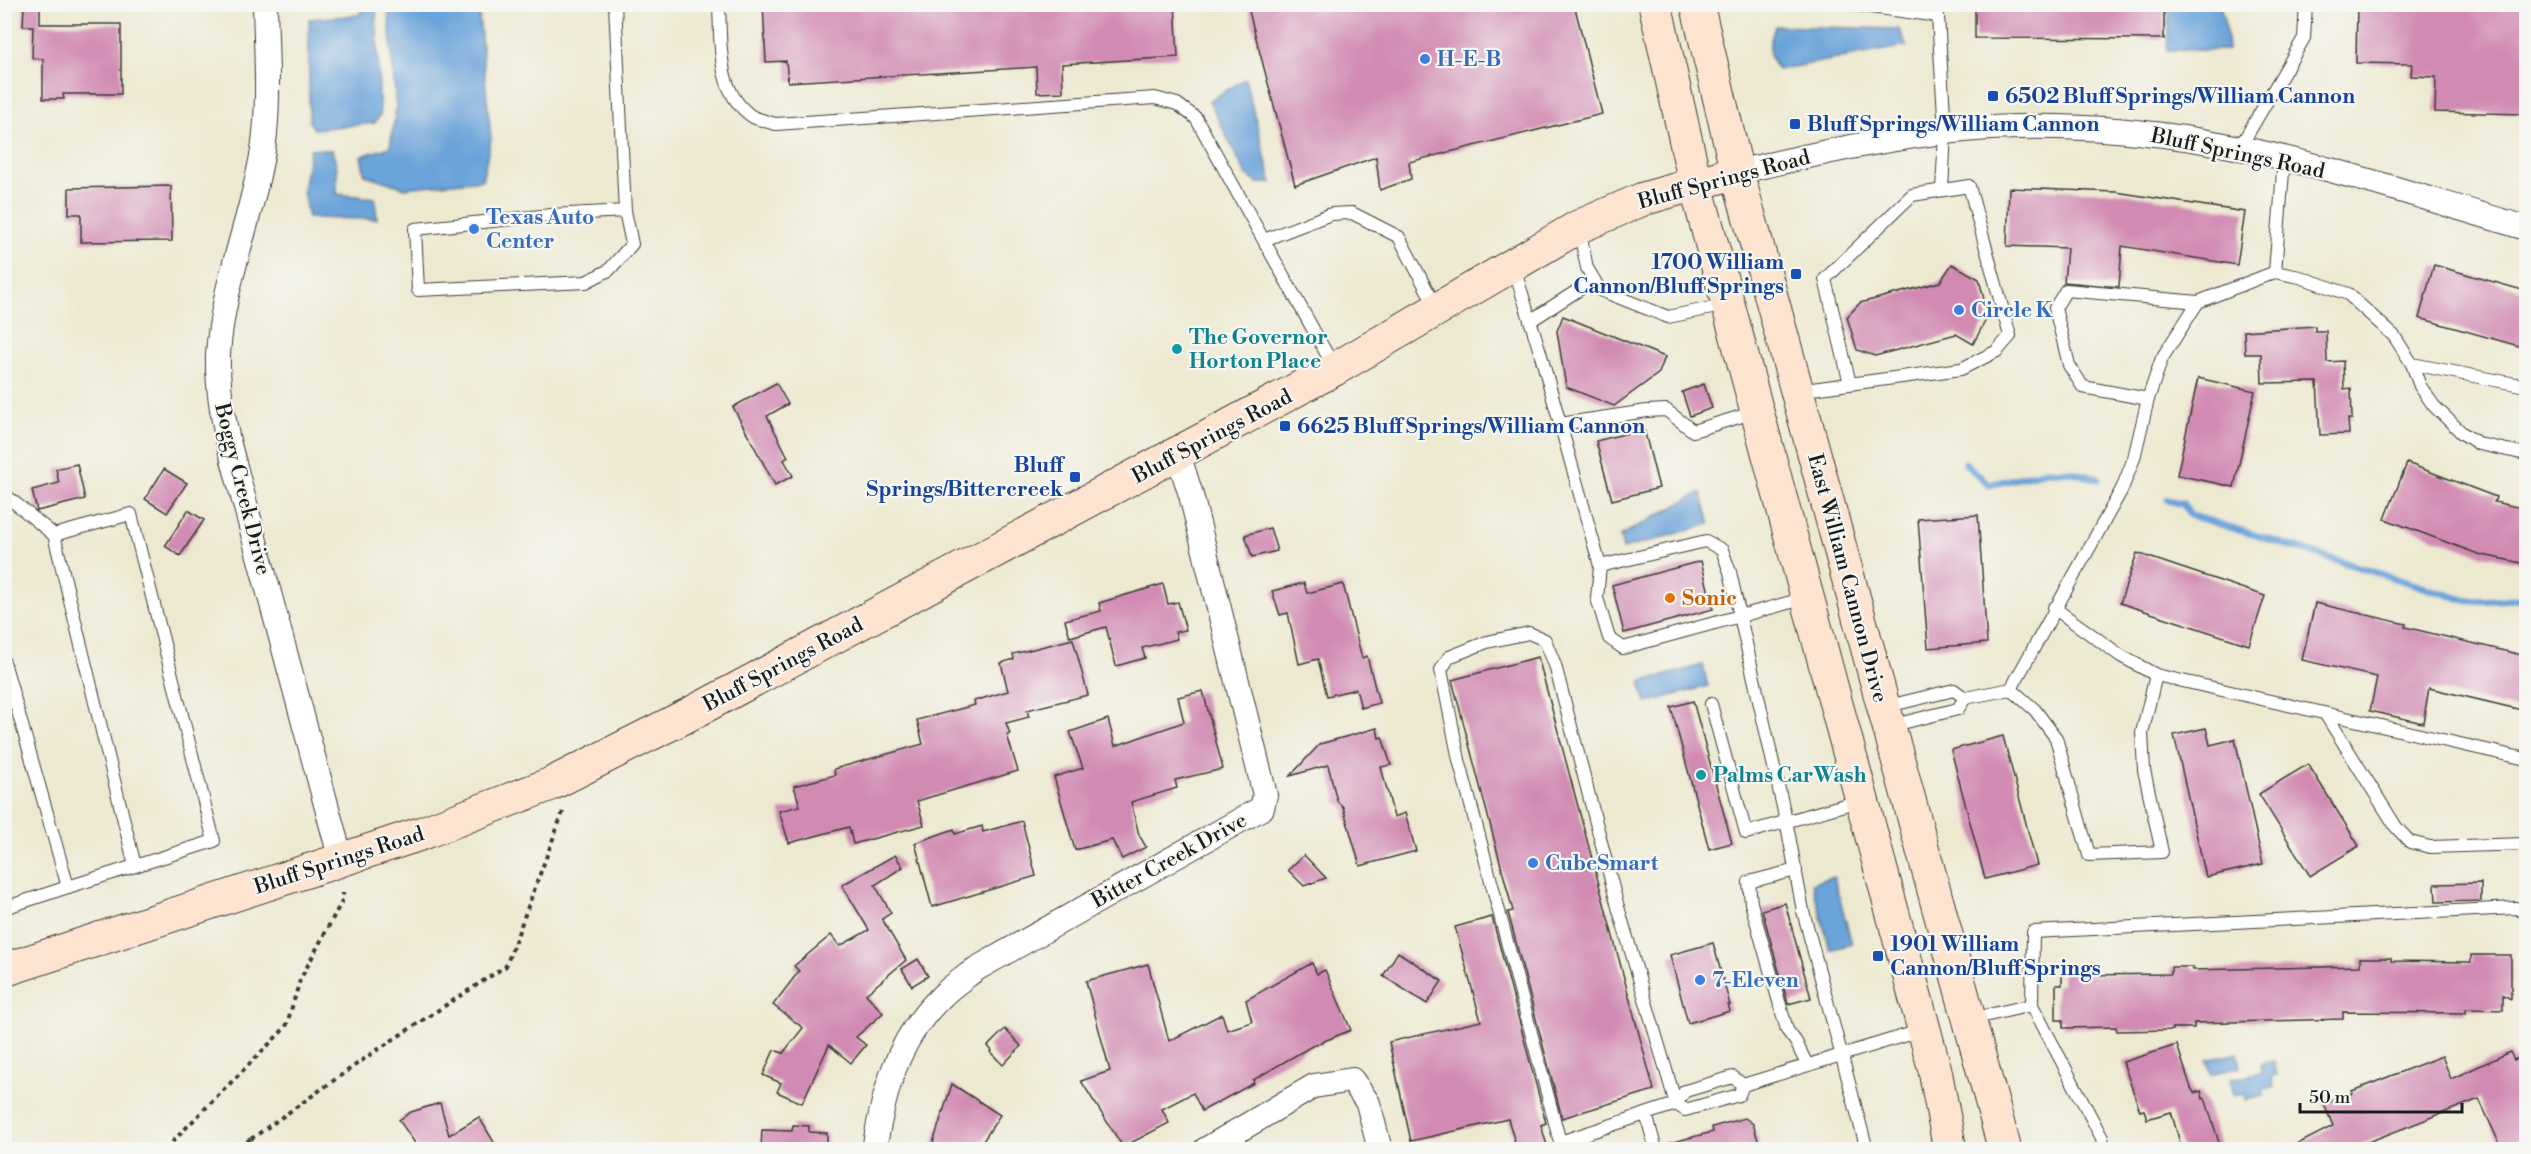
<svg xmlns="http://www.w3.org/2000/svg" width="2531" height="1154" viewBox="0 0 2531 1154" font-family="'Libre Bodoni',serif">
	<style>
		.water { fill: #6aa3d9; stroke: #43607a; stroke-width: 1.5 }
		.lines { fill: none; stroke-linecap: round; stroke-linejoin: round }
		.stream { stroke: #6aa3d9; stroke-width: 7 }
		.building { fill: #d18bb3 }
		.lane-casing { stroke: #3b3b37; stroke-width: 14 }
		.street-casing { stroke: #3b3b37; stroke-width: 26 }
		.secondary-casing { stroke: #3b3b37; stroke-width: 35 }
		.path { stroke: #3b3b37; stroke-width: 4; stroke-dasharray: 4.5 4.5; stroke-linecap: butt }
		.lane { stroke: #fff; stroke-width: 12 }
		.street { stroke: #fff; stroke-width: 24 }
		.secondary { stroke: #fde4d1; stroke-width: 33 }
		.shop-dot { fill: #3f7fe0; stroke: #f6f6f2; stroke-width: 2 }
		.transit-dot { fill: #1a4fb4; stroke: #f6f6f2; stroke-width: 2 }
		.culture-dot { fill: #0f9aa8; stroke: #f6f6f2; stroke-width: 2 }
		.food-dot { fill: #e8710a; stroke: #f6f6f2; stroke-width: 2 }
		.labels { text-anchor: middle; stroke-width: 4.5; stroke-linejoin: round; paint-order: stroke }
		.shop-label { font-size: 21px; font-weight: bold; fill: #366cbe; stroke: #f6f6f2; text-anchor: start }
		.transit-label { font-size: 21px; font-weight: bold; fill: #164399; stroke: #f6f6f2; text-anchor: start }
		.street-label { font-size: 21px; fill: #1c1c1c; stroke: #f6f6f2 }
		.culture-label { font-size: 21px; font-weight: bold; fill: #0d838f; stroke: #f6f6f2; text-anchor: start }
		.food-label { font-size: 21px; font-weight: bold; fill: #c56008; stroke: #f6f6f2; text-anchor: start }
	</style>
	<rect width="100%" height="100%" fill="#f6f6f2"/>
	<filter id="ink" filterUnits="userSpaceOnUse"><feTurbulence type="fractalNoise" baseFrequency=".0167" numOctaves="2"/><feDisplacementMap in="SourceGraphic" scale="12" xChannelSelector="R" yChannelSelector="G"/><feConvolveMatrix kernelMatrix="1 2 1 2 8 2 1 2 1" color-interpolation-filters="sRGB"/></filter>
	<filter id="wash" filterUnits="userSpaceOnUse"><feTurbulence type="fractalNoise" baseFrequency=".008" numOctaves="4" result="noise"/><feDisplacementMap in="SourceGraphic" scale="24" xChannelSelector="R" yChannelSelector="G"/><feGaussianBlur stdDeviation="1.35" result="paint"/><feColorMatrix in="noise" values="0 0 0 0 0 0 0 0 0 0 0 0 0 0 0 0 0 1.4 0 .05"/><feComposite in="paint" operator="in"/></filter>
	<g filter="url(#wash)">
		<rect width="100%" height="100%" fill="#ede9d1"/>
		<!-- water -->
		<g class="water">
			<path d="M361,5H376L380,115L375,123L314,129L309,121V19L360,15Z"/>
			<path d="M388,5H478L491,139L482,180L405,188L365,175L361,156L390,147L396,109Z"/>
			<path d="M2169,5H2220L2226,28L2228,50H2167Z"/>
			<path d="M1775,26L1899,29L1907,46L1778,70C1765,53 1769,45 1775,26Z"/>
			<path d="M1245,79L1272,183H1258L1246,175L1209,101Z"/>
			<path d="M310,149L332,150L337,167V194L375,198L377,219L308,218L303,191Z"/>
			<path d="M1701,492L1710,524L1623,549L1620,536Z"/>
			<path d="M1703,665L1708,686L1646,703L1640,682Z"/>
			<path d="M1834,877L1852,944L1830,950L1812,883Z"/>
			<path d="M2238,1053L2241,1067L2211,1074L2207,1060Z"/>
			<path d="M2274,1061L2277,1075L2272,1076L2274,1087L2263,1090L2264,1096L2246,1100L2245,1094L2234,1096L2230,1079L2262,1072L2261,1064Z"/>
		</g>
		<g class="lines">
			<!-- stream -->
			<g class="stream">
				<path d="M1965,463L1989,485L2047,471L2071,472L2098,479"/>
				<path d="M2168,500L2183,504L2190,515L2468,601L2526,599"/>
			</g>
		</g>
		<g id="blocks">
			<!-- building -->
			<g class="building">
				<path d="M763,4H1175L1178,57L1062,64L1063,92L1037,93L1036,67L788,82L786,61L766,62Z"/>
				<path d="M1247,4H1574L1602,114L1409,162L1411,179L1380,190L1376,157L1295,185Z"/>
				<path d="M1975,4H2164V39L1975,38Z"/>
				<path d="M2357,4H2526V114L2435,112L2436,77L2411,76L2412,64L2356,63Z"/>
				<path d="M24,5H40V24H121V94H63L64,99H43V59L32,58L33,26H23Z"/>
				<path d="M171,186L172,241L81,242V214H69V188Z"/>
				<path d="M2009,188L2116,192L2245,212L2237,265L2122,246L2119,287L2064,282L2067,248L2007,246Z"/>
				<path d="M1952,264L1979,279L1988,316L1973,344L1956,334L1875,356L1857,350L1847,317L1860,303L1940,282Z"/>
				<path d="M2434,265L2526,291V348L2419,318Z"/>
				<path d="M1563,316L1665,357L1659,373L1614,406L1566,387L1557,331Z"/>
				<path d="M2315,326V331H2326L2327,362L2343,361L2344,389L2351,388L2352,419H2348L2349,434L2320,435L2317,382L2262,383L2261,354H2245L2244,331Z"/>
				<path d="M2198,378L2255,391L2234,487L2177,475Z"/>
				<path d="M776,383L788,404L767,416L788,457L784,460L793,476L775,485L733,407Z"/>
				<path d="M1704,384L1712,408L1690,416L1682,392Z"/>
				<path d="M1644,429L1659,488L1612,500L1596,441Z"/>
				<path d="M2407,463L2496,497L2494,502L2526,509V564L2478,554L2385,519Z"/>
				<path d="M77,464L85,499L37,511L32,490L59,483L56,469Z"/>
				<path d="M164,469L187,483L167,513L145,499Z"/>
				<path d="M188,510L204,520L180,556L165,546Z"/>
				<path d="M1978,515L1987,643L1928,648L1918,519Z"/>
				<path d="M1270,528L1277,551L1252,557L1245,535Z"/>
				<path d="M2137,553L2265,596L2249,645L2120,603Z"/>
				<path d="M1701,561L1713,609L1624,633L1612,585Z"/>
				<path d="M1304,583L1307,593L1343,584L1362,658L1367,656L1379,703L1361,708L1356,689L1327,696L1318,659L1299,664L1288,613L1280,615L1272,591Z"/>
				<path d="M1163,584L1168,604L1178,602L1186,630L1175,632L1177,639L1142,648L1145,658L1116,666L1106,627L1070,637L1065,620L1101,611L1099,603Z"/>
				<path d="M2315,603L2406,624L2405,627L2526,656V711L2429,688L2423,723L2370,711L2377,677L2302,660Z"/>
				<path d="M1073,639L1088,695L1027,710L1029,717L1006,723L1010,734L1007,735L1018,771L917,801L924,825L853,844L849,827L789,843L779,811L800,806L794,786L835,775L834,769L923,744L917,720L975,705L974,701L1008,691L1001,663L1014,659L1013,654Z"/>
				<path d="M1538,657L1654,1090L1562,1118L1508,912L1513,911L1452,680Z"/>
				<path d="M1203,691L1223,769L1175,780L1177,788L1131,802L1139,835L1146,847L1122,859L1112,840L1075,850L1054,777L1083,768L1070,732L1108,719L1115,746L1184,722L1178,697Z"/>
				<path d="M1693,701L1732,843L1709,849L1671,707Z"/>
				<path d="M1377,728L1379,738L1382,737L1391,765L1381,767L1394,817L1405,813L1416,851L1360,866L1343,807L1337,801L1328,765L1290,776L1320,744Z"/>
				<path d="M2206,728L2210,745L2235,739L2263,864L2206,877L2174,735Z"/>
				<path d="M2003,736L2037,865L1985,879L1951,750Z"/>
				<path d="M2308,764L2359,846L2310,876L2259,794Z"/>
				<path d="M1022,821L1036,876L932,907L915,843L954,829L955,834L982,826L983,832Z"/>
				<path d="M895,855L903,867L875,885L891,913L882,919L906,960L866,994L883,1013L856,1037L866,1045L851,1063L829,1045L802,1103L777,1092L781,1083L763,1075L774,1050L783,1053L803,1028L773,1005L799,971L794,966L831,935L840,946L869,930L842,885Z"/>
				<path d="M1304,855L1326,878L1304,886L1288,870Z"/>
				<path d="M2481,883V901L2436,902L2435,884Z"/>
				<path d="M1785,903L1811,998L1788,1004L1762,910Z"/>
				<path d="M1492,917L1546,1123L1541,1125L1548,1149H1517L1508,1119L1411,1141L1389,1042L1481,1021L1455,927Z"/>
				<path d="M1713,943L1730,1005H1728L1730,1011L1688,1023L1670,955Z"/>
				<path d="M1398,952L1442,981L1427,1004L1383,976Z"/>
				<path d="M2471,955H2511V999L2503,995V1010L2466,1009V1013L2343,1012V1019L2194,1023V1028H2172L2173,1030L2117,1031L2116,1027L2063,1028V1020H2056V985H2062V971L2082,970V975L2171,974V967H2193V970L2360,966V958H2391V961L2471,962Z"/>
				<path d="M918,959L928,976L912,986L902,969Z"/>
				<path d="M1312,963L1317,974L1325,970L1351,1030L1312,1046L1253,1080L1254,1083L1202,1111L1193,1093L1162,1109L1169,1123L1123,1147L1081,1081L1110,1071L1086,981L1148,964L1169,1041L1222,1014L1227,1030L1252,1022L1246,1000Z"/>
				<path d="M1005,1029L1021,1046L1003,1065L990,1052L992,1051L988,1046Z"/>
				<path d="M2177,1045L2191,1088L2194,1093L2201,1091L2203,1099L2205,1098L2221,1149H2182L2171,1112L2147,1119L2144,1110L2140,1111L2123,1062Z"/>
				<path d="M2510,1052L2514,1060L2520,1057L2526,1071V1149H2502L2479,1099L2350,1149H2288L2333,1126L2324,1104L2353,1093L2352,1091L2442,1056L2451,1079Z"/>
				<path d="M952,1084L1000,1115L978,1149H931Z"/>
				<path d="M440,1103L449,1135L479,1117L498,1149H419L399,1120L411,1112Z"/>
				<path d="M1745,1118L1753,1124L1759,1143L1755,1145L1756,1149H1670L1669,1143L1713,1132L1712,1127Z"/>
				<path d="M793,1125L809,1126V1132L827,1133V1149H761L762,1130L792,1131Z"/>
			</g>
		</g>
	</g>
	<g filter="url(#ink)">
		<use href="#blocks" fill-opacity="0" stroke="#3b3b37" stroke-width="1.5"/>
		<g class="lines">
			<defs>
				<g id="lane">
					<path d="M615,4L625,211L632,244L609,270L586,282L418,290L415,229L551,215L625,211"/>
					<path d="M719,4C721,43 716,93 753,117C760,120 769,122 776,124L1155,98L1177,104L1196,118L1335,369"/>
					<path d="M1849,4L1938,16L1945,132L1942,190"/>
					<path d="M2239,149L2304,38L2306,4"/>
					<path d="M1579,228L1587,268L1600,290L1668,317L1726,305"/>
					<path d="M1264,240L1331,214L1352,213L1399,237L1437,309"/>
					<path d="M1514,268L1540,352L1600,566L1597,598L1609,638L1623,648L1806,598"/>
					<path d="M2275,272L2284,159"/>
					<path d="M1530,321L1594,280"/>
					<path d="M2412,364L2526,386"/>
					<path d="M1797,391L1961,369L1997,351L2010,336L1969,186L1912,195L1825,279L1850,384"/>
					<path d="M2148,399L2083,387L2069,365L2055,308L2066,290L2198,302"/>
					<path d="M1560,424L1647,411L1666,410L1693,431L1755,412"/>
					<path d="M4,494L54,535L135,866L214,841L131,514L54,535"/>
					<path d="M1600,566L1706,541L1722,550L1730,572L1787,825L1803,911L1867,1150"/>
					<path d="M2054,608L2121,656L2156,675L2526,759"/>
					<path d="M4,662L68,887L4,908"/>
					<path d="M2011,689L2122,489L2134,458L2148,399L2162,358L2198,302L2275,272L2300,277L2348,294L2394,336L2412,364L2420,386L2434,406L2462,433L2479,444L2526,454"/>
					<path d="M1711,704L1746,833L1862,800"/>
					<path d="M1884,707L1954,690L1965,698L2011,689L2035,710L2056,738L2089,855L2162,852L2144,770L2142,733L2156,675"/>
					<path d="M2326,715L2396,827L2410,842L2430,847L2526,844"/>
					<path d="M1890,726L1958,709L1965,698"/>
					<path d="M1796,870L1749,882L1751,903L1787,1030L1796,1042L1807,1065"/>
					<path d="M68,887L135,866"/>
					<path d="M2032,1005L2033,932L2516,908L2526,913"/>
					<path d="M1971,1019L2032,1005L2102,1138L2104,1150"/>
					<path d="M1676,1104L1618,907L1555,665L1545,640L1529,633L1487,642L1449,657L1441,670L1459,760L1560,1142L1676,1104L1685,1110L1739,1095L1743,1085L1923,1030"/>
					<path d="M1676,1104L1685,1091L1733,1077L1743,1085"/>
					<path d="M1646,1114L1656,1150"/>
				</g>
				<g id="street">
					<path d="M265,4C266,52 270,103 263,150C252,219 222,285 218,355C217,385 222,413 228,441L341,860"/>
					<path d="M1737,172C1812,155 1887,137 1964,130C2043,123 2125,128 2203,141C2313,160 2420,197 2526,228"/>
					<path d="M874,1150C884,1092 896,1041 940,998C950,987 964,978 976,969L1262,808L1265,795L1191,495L1178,454"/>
					<path d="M1205,1150L1314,1086L1352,1080L1368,1103L1380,1150"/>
				</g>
				<g id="secondary">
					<path d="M1655,4L1695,182L1935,1070L1950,1150"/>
					<path d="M1697,4L1737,172L2005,1150"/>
					<path d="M4,970L420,834L551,784L688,715L1335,369L1578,227L1643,199L1737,172"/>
				</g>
			</defs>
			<!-- lane casing -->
			<use href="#lane" class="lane-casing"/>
			<!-- street casing -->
			<use href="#street" class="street-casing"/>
			<!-- secondary casing -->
			<use href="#secondary" class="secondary-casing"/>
			<!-- path -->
			<g class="path">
				<path d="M251,1139L374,1052L506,966L564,809"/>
				<path d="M168,1150L174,1140L286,1027L300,980L343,899V893"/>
				<path d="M231,1150L251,1139L257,1150"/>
			</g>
			<!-- lane -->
			<use href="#lane" class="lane"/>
			<!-- street -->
			<use href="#street" class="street"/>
			<!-- secondary -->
			<use href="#secondary" class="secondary"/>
		</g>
	</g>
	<!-- markers -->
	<g class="shop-dot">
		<circle cx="1425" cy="59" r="6"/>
		<circle cx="474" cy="229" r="6"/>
		<circle cx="1959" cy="310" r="6"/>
		<circle cx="1533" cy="863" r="6"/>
		<circle cx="1700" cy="980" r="6"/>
	</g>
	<g class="transit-dot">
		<rect x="1987" y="90" width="12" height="12" rx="3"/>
		<rect x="1789" y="118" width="12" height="12" rx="3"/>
		<rect x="1790" y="268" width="12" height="12" rx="3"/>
		<rect x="1279" y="420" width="12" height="12" rx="3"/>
		<rect x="1069" y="471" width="12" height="12" rx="3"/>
		<rect x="1872" y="950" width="12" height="12" rx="3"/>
	</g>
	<g class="culture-dot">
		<circle cx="1177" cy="349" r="6"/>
		<circle cx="1701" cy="775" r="6"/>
	</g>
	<circle class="food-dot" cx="1670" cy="598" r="6"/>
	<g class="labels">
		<!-- shop labels -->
		<g class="shop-label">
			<text x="1437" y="66">H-E-B</text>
			<text x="486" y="224">Texas Auto<tspan x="486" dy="24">Center</tspan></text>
			<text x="1971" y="317">Circle K</text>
			<text x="1545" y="870">CubeSmart</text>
			<text x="1712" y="987">7-Eleven</text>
		</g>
		<!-- transit labels -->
		<g class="transit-label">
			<text x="2005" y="103">6502 Bluff Springs/William Cannon</text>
			<text x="1807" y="131">Bluff Springs/William Cannon</text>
			<text x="1784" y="269" text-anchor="end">1700 William<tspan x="1784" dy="24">Cannon/Bluff Springs</tspan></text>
			<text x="1297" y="433">6625 Bluff Springs/William Cannon</text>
			<text x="1063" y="472" text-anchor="end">Bluff<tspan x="1063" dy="24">Springs/Bittercreek</tspan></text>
			<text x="1890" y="951">1901 William<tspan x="1890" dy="24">Cannon/Bluff Springs</tspan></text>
		</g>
		<!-- street labels -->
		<g class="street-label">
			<text transform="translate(2238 153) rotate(12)" y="7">Bluff Springs Road</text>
			<text transform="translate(1724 179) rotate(-15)" y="7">Bluff Springs Road</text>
			<text transform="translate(1212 436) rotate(-28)" y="7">Bluff Springs Road</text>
			<text transform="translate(243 489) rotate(76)" y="7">Boggy Creek Drive</text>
			<text transform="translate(1848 578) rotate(75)" y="7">East William Cannon Drive</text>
			<text transform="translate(783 664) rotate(-28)" y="7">Bluff Springs Road</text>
			<text transform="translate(339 860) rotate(-18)" y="7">Bluff Springs Road</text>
			<text transform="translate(1169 860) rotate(-29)" y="7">Bitter Creek Drive</text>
		</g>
		<!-- culture labels -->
		<g class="culture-label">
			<text x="1189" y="344">The Governor<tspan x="1189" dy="24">Horton Place</tspan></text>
			<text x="1713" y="782">Palms CarWash</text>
		</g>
		<!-- food labels -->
		<g class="food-label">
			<text x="1682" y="605">Sonic</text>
		</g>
	</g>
	<!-- margin -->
	<rect width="2531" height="1154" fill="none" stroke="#f6f6f2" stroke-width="24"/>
	<!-- scale -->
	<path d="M2300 1103v9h162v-9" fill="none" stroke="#1c1c1c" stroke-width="3"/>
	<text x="2309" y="1103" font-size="18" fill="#1c1c1c" stroke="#f6f6f2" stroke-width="4.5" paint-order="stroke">50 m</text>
</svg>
